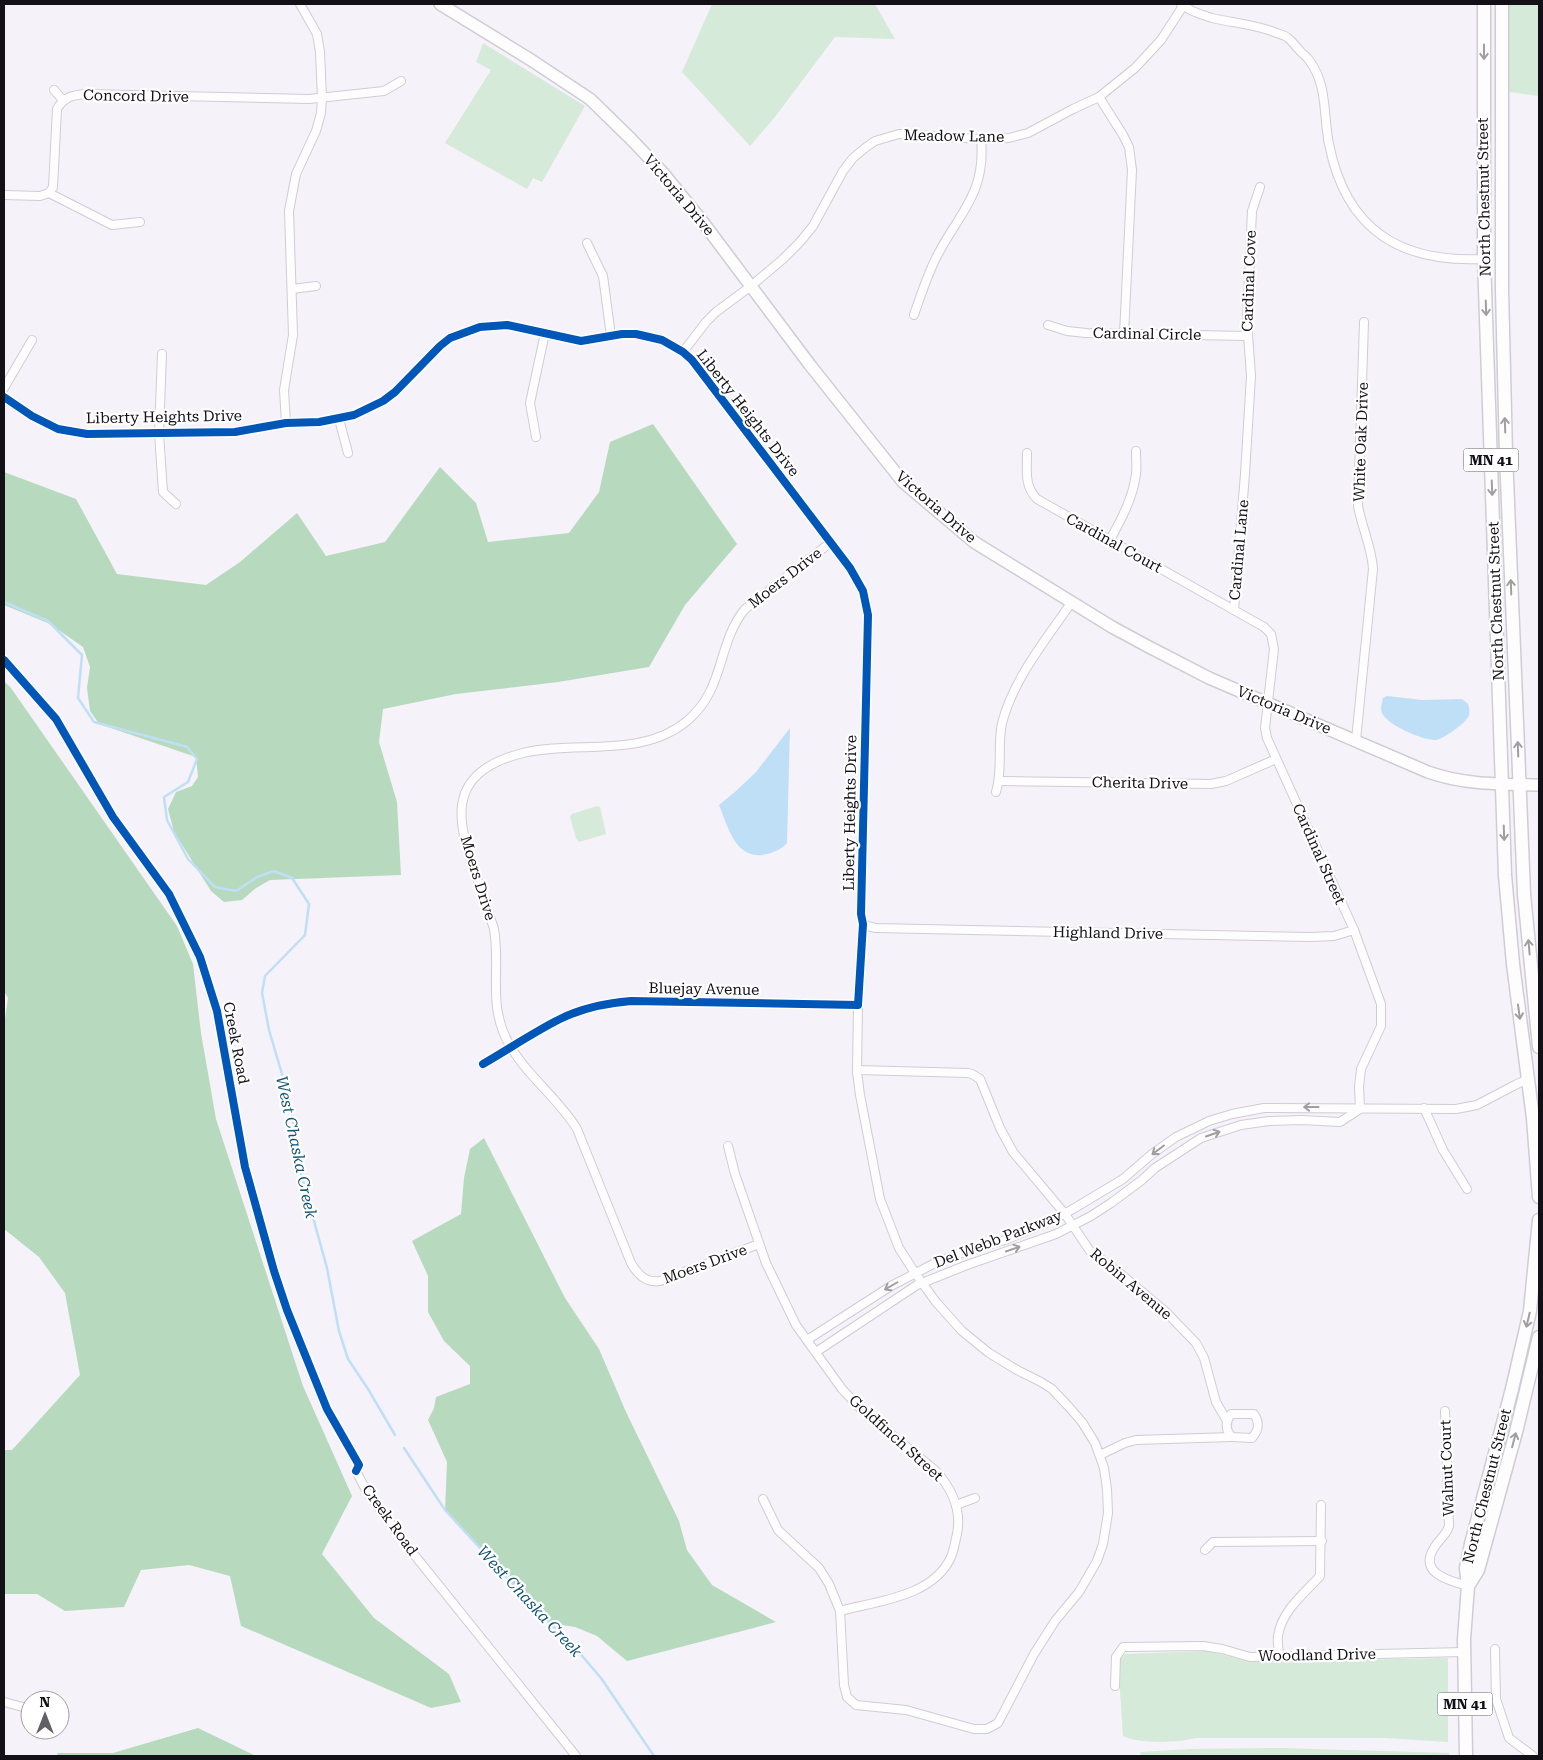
<svg xmlns="http://www.w3.org/2000/svg" width="1543" height="1760" viewBox="0 0 1543 1760" font-family="'Roboto Serif',serif">
	<style>
		.green { fill: #d5ead9 }
		.forest { fill: #b7dabe }
		.water { fill: #bfdff6 }
		.lines { fill: none; stroke-linecap: round; stroke-linejoin: round }
		.stream { stroke: #bfdff6; stroke-width: 2.5 }
		.street-casing { stroke: #d0ccd4; stroke-width: 10 }
		.secondary-casing { stroke: #d0ccd4; stroke-width: 14 }
		.primary-casing { stroke: #d0ccd4; stroke-width: 15 }
		.street { stroke: #fefdfe; stroke-width: 8 }
		.secondary { stroke: #fefdfe; stroke-width: 11 }
		.primary { stroke: #fefdfe; stroke-width: 12 }
		.cycleway-casing { stroke: #fff; stroke-width: 11 }
		.cycleway { stroke: #0057b8; stroke-width: 8 }
		.oneway { stroke: #a09ea2 }
		.labels { text-anchor: middle; stroke-width: 4.5; stroke-linejoin: round; paint-order: stroke }
		.shield { fill: #fff; stroke: #5a585d; stroke-width: 1 }
		.shield-label { font-size: 14px; font-weight: bold; fill: #141018 }
		.street-label { font-size: 15px; fill: #141018; stroke: #fff }
		.water-label { font-size: 16px; font-style: italic; fill: #145675; stroke: #fff }
	</style>
	<rect width="100%" height="100%" fill="#f6f2f9"/>
	<!-- green -->
	<g class="green">
		<path d="M712,4H875L895,39L835,37L775,117L750,146L682,72Z"/>
		<path d="M1507,4H1539V96L1509,92L1505,51Z"/>
		<path d="M483,43L585,106L542,182L533,178L527,189L445,143L491,70L476,62Z"/>
		<path d="M597,806L600,807L606,834L579,842L576,838L570,817L572,814Z"/>
		<path d="M1208,1651L1247,1661L1260,1662L1448,1658V1742L1385,1738H1196C1178,1743 1140,1744 1123,1736L1118,1661L1125,1654Z"/>
		<path d="M1281,1748L1449,1753V1756H1141L1140,1752L1191,1749Z"/>
	</g>
	<!-- forest -->
	<g class="forest">
		<path d="M653,424L737,544L685,605L649,667L558,682L456,694L383,709L379,742L397,802L401,875L270,880L256,888L242,900L224,902L211,891L174,832L168,809L176,792L192,786L198,777L196,757L99,724L90,711L87,688L90,667L83,647L50,624L4,605V472L76,499L117,574L206,585L240,562L297,513L326,556L385,542L440,467L476,503L488,542L569,533L599,492L610,442Z"/>
		<path d="M4,681L11,688L177,926L193,964L201,1033L216,1119L303,1386L352,1496L322,1554L374,1618L449,1674L461,1702L431,1708L241,1626L230,1576L189,1565L141,1570L124,1607L65,1611L37,1594H4V1450H12L80,1375L65,1293L39,1257L4,1229V1026L8,998L4,991Z"/>
		<path d="M484,1138L565,1298L599,1349L626,1412L679,1521L687,1550L712,1585L776,1622L627,1661L597,1636L575,1627L549,1623L445,1510L447,1462L428,1420L434,1408L436,1397L470,1384V1366L444,1341L428,1312V1276L412,1241L461,1214L464,1178L470,1149Z"/>
		<path d="M198,1728L256,1756H56L58,1753H113Z"/>
	</g>
	<!-- water -->
	<g class="water">
		<path d="M1387,696L1422,700L1462,699L1468,704C1469,707 1470,712 1469,715C1468,722 1443,739 1436,740C1424,741 1387,725 1382,713C1380,708 1382,703 1383,698Z"/>
		<path d="M790,728L787,843C782,849 775,852 767,854C736,862 728,827 719,805L736,791L756,772Z"/>
	</g>
	<g class="lines">
		<!-- stream -->
		<g class="stream">
			<path d="M4,602L48,621L82,655L78,698L94,722L187,747L197,759L188,782L164,797L167,820L188,859L215,887L236,891L257,877L274,871L292,878L309,904L305,935L265,976L262,993L269,1030L290,1101L301,1174L327,1268L339,1331L348,1359L368,1389L395,1435"/>
			<path d="M404,1448L445,1510L549,1623L566,1637L601,1678L654,1756"/>
		</g>
		<defs>
			<g id="street">
				<path d="M1181,4C1189,11 1202,15 1212,18C1233,23 1254,24 1274,32C1279,34 1285,35 1288,38C1293,42 1297,48 1301,52C1304,55 1307,57 1309,60C1328,85 1323,115 1329,144C1346,230 1400,263 1484,259"/>
				<path d="M54,90L63,100"/>
				<path d="M1099,97L1123,135L1129,147L1132,170L1124,334"/>
				<path d="M49,193L112,225L140,222"/>
				<path d="M4,195L40,196L49,193L53,187L57,109C64,97 72,95 86,94L309,99L384,91L401,81"/>
				<path d="M587,243L603,276L611,336"/>
				<path d="M292,289L316,286"/>
				<path d="M914,315C921,294 928,273 938,254C961,211 986,192 981,139"/>
				<path d="M1048,325L1067,331L1086,333L1247,336"/>
				<path d="M683,352L706,322L716,312L751,286L783,259L800,242L813,226L843,171L853,158L865,148L875,141L899,134L981,139L1009,138L1028,133L1073,109L1099,97L1135,68L1161,40L1183,6"/>
				<path d="M162,354L159,433L163,492L176,504"/>
				<path d="M4,388L32,340"/>
				<path d="M4,397L32,416L58,429L87,434L235,432L286,423L319,422L354,415L383,401L395,392L440,346L450,338L480,327L507,325L581,341L622,334H636L662,340L683,352L692,360L850,568L863,591L868,615L861,914L863,924L858,1005L631,1001C607,1003 582,1008 560,1019C534,1032 509,1049 483,1064"/>
				<path d="M339,419L348,453"/>
				<path d="M286,423L284,390L293,335L289,211L296,174L316,131L321,113L322,98L320,52L317,34L300,4"/>
				<path d="M536,437L530,403L545,333"/>
				<path d="M1027,453C1027,470 1024,486 1037,499L1264,627L1271,634L1274,649L1265,728L1267,738L1354,930L1381,1004V1026L1361,1069L1359,1087L1360,1109"/>
				<path d="M1110,540C1121,520 1133,498 1136,474C1137,467 1136,458 1136,451"/>
				<path d="M1234,610L1245,474L1251,376L1247,321L1252,211L1260,187"/>
				<path d="M1356,740L1373,569C1372,548 1362,528 1358,506L1364,322"/>
				<path d="M1000,781L1211,784L1226,781L1276,759"/>
				<path d="M996,792C1003,770 997,746 1002,723C1014,678 1045,641 1071,603"/>
				<path d="M863,924L867,926L876,928L1310,937L1334,936L1354,930"/>
				<path d="M857,1070L968,1073L972,1074L980,1079L1000,1128L1013,1152L1065,1214L1090,1251L1121,1274L1166,1312L1196,1343L1204,1358L1216,1402L1227,1421"/>
				<path d="M1424,1108L1443,1150L1467,1189"/>
				<path d="M728,1146L735,1174L766,1263L796,1325L842,1389L861,1409L936,1471C952,1489 962,1509 957,1534C955,1542 954,1550 951,1557C933,1597 877,1601 840,1611"/>
				<path d="M759,1244L660,1281C646,1283 638,1275 631,1263L577,1129C558,1098 527,1076 509,1044C487,1005 501,970 494,929C492,922 489,915 487,908C467,843 427,777 523,753C577,740 641,759 687,721C726,688 716,645 745,609L830,543"/>
				<path d="M807,1340L891,1286L935,1263L970,1250L1005,1240L1048,1222L1073,1209L1123,1179L1152,1154L1176,1137L1209,1121L1232,1114L1264,1108L1456,1109L1477,1105L1515,1085L1528,1079"/>
				<path d="M816,1352L917,1285L967,1265L1056,1234L1091,1216L1111,1203L1142,1180L1155,1168L1201,1138L1241,1125L1269,1121L1302,1120L1340,1122L1360,1109"/>
				<path d="M1445,1411L1449,1526C1446,1536 1439,1539 1434,1548C1418,1574 1451,1581 1468,1586"/>
				<path d="M1231,1414H1254C1260,1423 1259,1430 1252,1438L1232,1437C1225,1430 1225,1422 1231,1414Z"/>
				<path d="M1100,1455L1125,1443L1136,1440L1232,1437"/>
				<path d="M356,1471L367,1492L408,1547L576,1756"/>
				<path d="M763,1499L778,1530L819,1568L829,1584L840,1611L844,1685L847,1697L856,1705L906,1710L974,1729H987L998,1723L1034,1654L1055,1621L1079,1592L1097,1561L1103,1544L1108,1513L1107,1489L1104,1468L1095,1443L1082,1422L1069,1407L1052,1389L1041,1382L1017,1370L989,1353L962,1331L936,1302L915,1273L899,1248L880,1199L860,1095L857,1072L858,1005"/>
				<path d="M956,1505L975,1498"/>
				<path d="M1205,1550L1213,1542L1322,1541"/>
				<path d="M1495,1649L1496,1699L1509,1738L1533,1756"/>
				<path d="M1279,1655C1279,1649 1277,1642 1278,1636C1282,1610 1304,1594 1320,1576L1321,1505"/>
				<path d="M1115,1686L1116,1657L1123,1647L1203,1646L1222,1649L1250,1657L1464,1652"/>
				<path d="M4,1702L30,1709"/>
			</g>
			<path id="secondary" d="M440,4L531,60L590,99L632,140L663,173L702,221L810,365L903,482L974,542L1112,627L1149,647L1209,678L1428,772C1465,785 1500,784 1539,785"/>
			<g id="primary">
				<path d="M1484,4V259L1505,875L1513,964L1533,1118L1539,1197"/>
				<path d="M1502,4V290L1506,454L1524,894L1539,1047"/>
				<path d="M1468,1586L1478,1570L1516,1432L1539,1337"/>
				<path d="M1466,1756L1464,1639L1468,1586L1466,1568L1471,1544L1512,1389L1530,1311L1539,1220"/>
			</g>
		</defs>
		<!-- street casing -->
		<use href="#street" class="street-casing"/>
		<!-- secondary casing -->
		<use href="#secondary" class="secondary-casing"/>
		<!-- primary casing -->
		<use href="#primary" class="primary-casing"/>
		<!-- street -->
		<use href="#street" class="street"/>
		<!-- secondary -->
		<use href="#secondary" class="secondary"/>
		<!-- primary -->
		<use href="#primary" class="primary"/>
		<defs>
			<g id="cycleway">
				<path d="M4,397L32,416L58,429L87,434L235,432L286,423L319,422L354,415L383,401L395,392L440,346L450,338L480,327L507,325L581,341L622,334H636L662,340L683,352L692,360L850,568L863,591L868,615L861,914L863,924L858,1005L631,1001C607,1003 582,1008 560,1019C534,1032 509,1049 483,1064"/>
				<path d="M4,660L56,719L113,817L169,894L200,957L217,1011L245,1167L274,1271L287,1310L327,1409L359,1465L356,1471"/>
			</g>
		</defs>
		<!-- cycleway casing -->
		<use href="#cycleway" class="cycleway-casing"/>
		<!-- cycleway -->
		<use href="#cycleway" class="cycleway"/>
	</g>
	<!-- one-way arrows -->
	<defs><path id="oneway-shaft" d="M-6 0H5M1.5-3L5.5 0L1.5 3" fill="none" stroke-width="1.6" stroke-linecap="round" stroke-linejoin="round" transform="scale(1.25)"/></defs>
	<g class="oneway">
		<use href="#oneway-shaft" transform="translate(1484 52) rotate(90)"/>
		<use href="#oneway-shaft" transform="translate(1486 308) rotate(88)"/>
		<use href="#oneway-shaft" transform="translate(1505 425) rotate(-92)"/>
		<use href="#oneway-shaft" transform="translate(1492 488) rotate(88)"/>
		<use href="#oneway-shaft" transform="translate(1511 587) rotate(-92)"/>
		<use href="#oneway-shaft" transform="translate(1518 749) rotate(-92)"/>
		<use href="#oneway-shaft" transform="translate(1504 833) rotate(88)"/>
		<use href="#oneway-shaft" transform="translate(1529 947) rotate(-95)"/>
		<use href="#oneway-shaft" transform="translate(1519 1012) rotate(82)"/>
		<use href="#oneway-shaft" transform="translate(1311 1107) rotate(-180)"/>
		<use href="#oneway-shaft" transform="translate(1213 1134) rotate(-19)"/>
		<use href="#oneway-shaft" transform="translate(1158 1150) rotate(143)"/>
		<use href="#oneway-shaft" transform="translate(1013 1249) rotate(-19)"/>
		<use href="#oneway-shaft" transform="translate(891 1286) rotate(150)"/>
		<use href="#oneway-shaft" transform="translate(1528 1320) rotate(103)"/>
		<use href="#oneway-shaft" transform="translate(1514 1440) rotate(-75)"/>
	</g>
	<g class="labels">
		<!-- shield labels -->
		<g class="shield">
			<rect x="1463.5" y="448.5" width="55" height="23" rx="4"/>
			<rect x="1437.5" y="1692.5" width="55" height="23" rx="4"/>
		</g>
		<g class="shield-label">
			<text x="1491" y="465">MN 41</text>
			<text x="1465" y="1709">MN 41</text>
		</g>
		<!-- street labels -->
		<g class="street-label">
			<text transform="translate(136 96) rotate(1)" y="5">Concord Drive</text>
			<text transform="translate(954 136) rotate(1)" y="5">Meadow Lane</text>
			<text transform="translate(679 195) rotate(50)" y="5">Victoria Drive</text>
			<text transform="translate(1484 197) rotate(-91)" y="5">North Chestnut Street</text>
			<text transform="translate(1249 281) rotate(-88)" y="5">Cardinal Cove</text>
			<text transform="translate(1147 334) rotate(1)" y="5">Cardinal Circle</text>
			<text transform="translate(748 413) rotate(52)" y="5">Liberty Heights Drive</text>
			<text transform="translate(164 417) rotate(-1)" y="5">Liberty Heights Drive</text>
			<text transform="translate(1361 442) rotate(-88)" y="5">White Oak Drive</text>
			<text transform="translate(936 507) rotate(41)" y="5">Victoria Drive</text>
			<text transform="translate(1114 543) rotate(29)" y="5">Cardinal Court</text>
			<text transform="translate(1239 550) rotate(-85)" y="5">Cardinal Lane</text>
			<text transform="translate(785 578) rotate(-38)" y="5">Moers Drive</text>
			<text transform="translate(1496 601) rotate(-92)" y="5">North Chestnut Street</text>
			<text transform="translate(1284 710) rotate(23)" y="5">Victoria Drive</text>
			<text transform="translate(1140 783) rotate(1)" y="5">Cherita Drive</text>
			<text transform="translate(850 813) rotate(-89)" y="5">Liberty Heights Drive</text>
			<text transform="translate(1319 854) rotate(66)" y="5">Cardinal Street</text>
			<text transform="translate(478 878) rotate(73)" y="5">Moers Drive</text>
			<text transform="translate(1108 933) rotate(1)" y="5">Highland Drive</text>
			<text transform="translate(704 989) rotate(1)" y="5">Bluejay Avenue</text>
			<text transform="translate(236 1043) rotate(79)" y="5">Creek Road</text>
			<text transform="translate(998 1239) rotate(-21)" y="5">Del Webb Parkway</text>
			<text transform="translate(705 1264) rotate(-20)" y="5">Moers Drive</text>
			<text transform="translate(1131 1284) rotate(40)" y="5">Robin Avenue</text>
			<text transform="translate(896 1438) rotate(42)" y="5">Goldfinch Street</text>
			<text transform="translate(1447 1468) rotate(-92)" y="5">Walnut Court</text>
			<text transform="translate(1487 1486) rotate(-76)" y="5">North Chestnut Street</text>
			<text transform="translate(390 1520) rotate(54)" y="5">Creek Road</text>
			<text transform="translate(1317 1655) rotate(-1)" y="5">Woodland Drive</text>
		</g>
		<!-- water labels -->
		<g class="water-label">
			<text transform="translate(297 1147) rotate(78)" y="6">West Chaska Creek</text>
			<text transform="translate(530 1601) rotate(47)" y="6">West Chaska Creek</text>
		</g>
	</g>
	<!-- border -->
	<rect width="1543" height="1760" fill="none" stroke="#141018" stroke-width="10"/>
	<!-- north arrow -->
	<g transform="translate(45 1715)"><circle r="24" fill="#ffffff" stroke="#a19fa3"/>
	<path d="M0-4L9 19L0 12L-9 19Z" fill="#635f67"/>
	<text y="-8" font-size="14" font-weight="bold" text-anchor="middle" fill="#141018">N</text>
	</g>
</svg>
